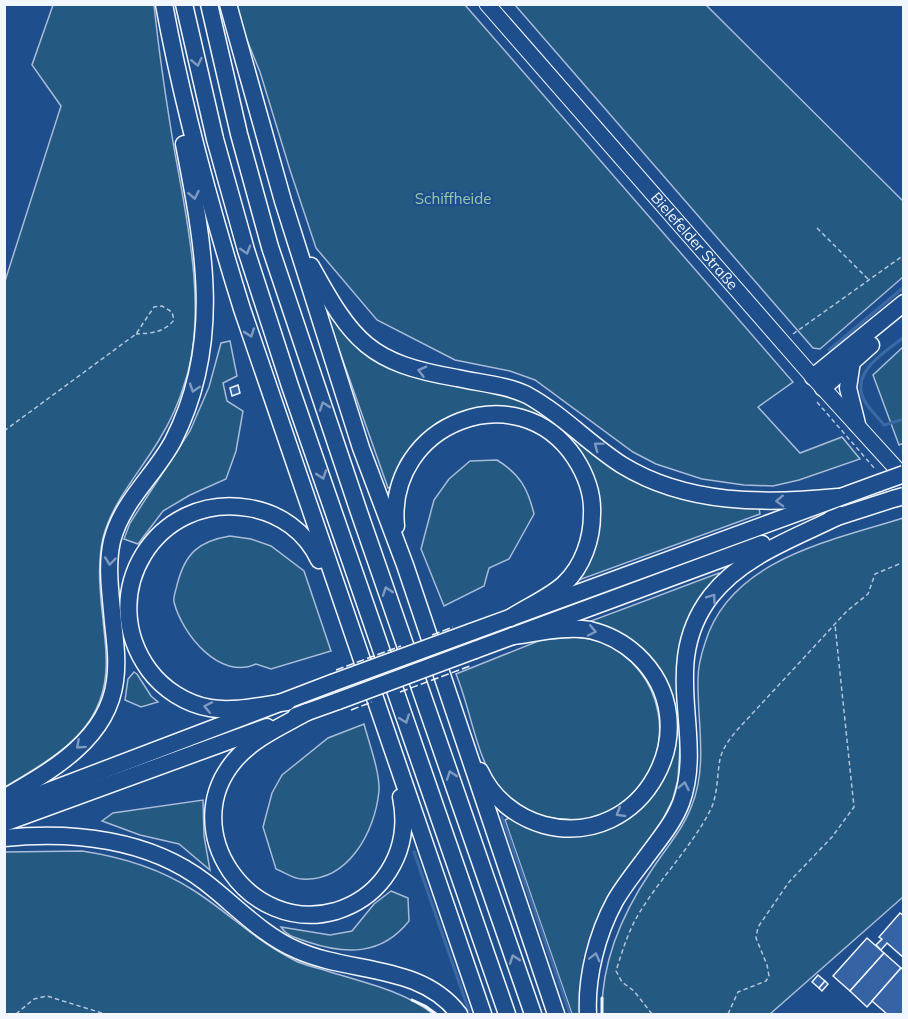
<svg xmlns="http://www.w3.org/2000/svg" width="908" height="1019" viewBox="0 0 908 1019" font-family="Mulish,sans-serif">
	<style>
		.green { fill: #245a82; stroke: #a8bbd7; stroke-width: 1.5 }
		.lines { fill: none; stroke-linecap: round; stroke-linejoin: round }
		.stream { stroke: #3b69a3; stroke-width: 3 }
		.building { fill: #3563a3; stroke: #f2f6ff; stroke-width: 1.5 }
		.primary-casing { stroke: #f2f6ff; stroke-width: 17 }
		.highway-casing { stroke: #f2f6ff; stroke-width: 19 }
		.path { stroke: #b3c4dc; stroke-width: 1.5; stroke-dasharray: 4.5 3; stroke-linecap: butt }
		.primary { stroke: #1f4e8c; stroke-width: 15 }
		.highway { stroke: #1f4e8c; stroke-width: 16 }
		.highway-bridge-casing { stroke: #f2f6ff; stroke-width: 19; stroke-linecap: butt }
		.highway-bridge { stroke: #1f4e8c; stroke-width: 16 }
		.fence { stroke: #f2f6ff; stroke-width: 1.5; stroke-dasharray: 8 3; stroke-linecap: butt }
		.wall { stroke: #f2f6ff; stroke-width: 3 }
		.oneway { stroke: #7e9ac0 }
		.labels { text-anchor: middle; stroke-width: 4.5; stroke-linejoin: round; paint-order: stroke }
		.park-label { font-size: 15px; fill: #97c8a6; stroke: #1f4e8c }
		.street-label { font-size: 15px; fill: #f2f6ff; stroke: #1f4e8c }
	</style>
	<rect width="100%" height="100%" fill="#1f4e8c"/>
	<!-- green -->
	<g class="green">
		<path d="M53,5H154C159,53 166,100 174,148C187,220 208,312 185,382C179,403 170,422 159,440C140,472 112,502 103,538C97,565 100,593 103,620C104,632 106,644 106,656C110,728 58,755 5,787V281L61,106L32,65Z"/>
		<path d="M236,5H465L793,382L758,407L800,453L842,437L860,459L799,480L773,486L744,485L702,479L656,464L633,452L535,380L510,371L455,360L377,320L316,248L290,170L260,72L245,35Z"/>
		<path d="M515,5H706L903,201V277L820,349L813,348Z"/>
		<path d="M326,306L349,337L523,401L554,421L590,451L759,508L760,514L579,580L595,548L600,523V510L579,451L563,434L516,411L485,407L455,414L437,423L416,441L401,460L391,487L388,488L324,307Z"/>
		<path d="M230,341L237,376L223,383L227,401L243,411L236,451L226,479L190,495L163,511L138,544L124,539L130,523L190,431L209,387L221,343Z"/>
		<path d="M903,347L904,443L899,445L873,375Z"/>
		<path d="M497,460C520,474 528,489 534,514L509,559L489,568L484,586L444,606L421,549L434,500L449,479L470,461Z"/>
		<path d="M903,518V897L770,1014H602C601,961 622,914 651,871C665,849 683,830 692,805C708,765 697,721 698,679C698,667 701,655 705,643C730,559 831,541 903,518Z"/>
		<path d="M230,536L251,539L271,546L304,571L331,651L271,669L256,664C220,681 182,634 174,602C173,597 176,590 177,585C185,553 199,541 230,536Z"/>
		<path d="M719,573L720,577L677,674L680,747L678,779L673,799L663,819L636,858L581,1014H572L505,820L509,818L534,830L549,833L566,835L591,832L663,777L671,759L675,738L664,684L590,624L591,621Z"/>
		<path d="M575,637C584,638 594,639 602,642C664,669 680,750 630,796C617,808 600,818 582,820C574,820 566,819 559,819C536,817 510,805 497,785C475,753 471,710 456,674L541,640Z"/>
		<path d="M134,672L137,674L151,696L158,702L141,707L125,700L128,679Z"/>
		<path d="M364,724C369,743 380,772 379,791C375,832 348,882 302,879C293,879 284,872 276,869L263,827L272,793L282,775L328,738Z"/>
		<path d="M203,800L204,836L210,870L179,844L140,835L102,821L113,813Z"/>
		<path d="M82,851C122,857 159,868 193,890C228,912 257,942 294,960C303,965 314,967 324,970C361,982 403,990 433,1014H5V852Z"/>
		<path d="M391,891L408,898L409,921C382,955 347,955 308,942C298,938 287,937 281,927L330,935L352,931L374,904Z"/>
	</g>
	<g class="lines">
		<!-- stream -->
		<g class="stream">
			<path d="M904,337C887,351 854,369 862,395C865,406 877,416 884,425L904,419"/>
			<path d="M829,350L904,287"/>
			<path d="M502,817L570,1014"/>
			<path d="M414,852L469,1011"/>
		</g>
	</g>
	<!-- building -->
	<g class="building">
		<path d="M238,385L240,393L232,396L230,388Z"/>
		<path d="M900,913L904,916V958L887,943L881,950L876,945L882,939L879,937Z"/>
		<path d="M867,938L884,953L850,991L833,976Z"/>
		<path d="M884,953L901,968L867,1007L850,991Z"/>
		<path d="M901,968L904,970V1014H887L872,1001Z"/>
		<path d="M818,975L825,981L819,988L812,982Z"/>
		<path d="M825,981L828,984L822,991L819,988Z"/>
	</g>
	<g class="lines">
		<defs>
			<g id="primary">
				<path id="s1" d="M487,4L813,377L904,477"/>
			</g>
			<g id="highway">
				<path d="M164,4C183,108 211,209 242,309L483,1014"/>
				<path d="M184,4L215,139L246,250L290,386L507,1014"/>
				<path d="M209,4L239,134L270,247L359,512L533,1014"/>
				<path d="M228,4L283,201L361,448L405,565L556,1014"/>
				<path d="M311,266C353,342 369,363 457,378C479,383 507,385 527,395C562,414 589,444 622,465C687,505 766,504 838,497"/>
				<path d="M852,361L848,388L857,424"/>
				<path d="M813,377L904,303"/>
				<path d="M823,388L871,345"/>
				<path d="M831,519L893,499"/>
				<path d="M396,526C386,423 518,372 575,458C586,475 593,494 592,514C592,539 583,566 564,584C550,597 527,607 510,618"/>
				<path d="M471,632L879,483"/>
				<path d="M475,650L762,544"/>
				<path d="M287,702C262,705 235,712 210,708C186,704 163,689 149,670C94,594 156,492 249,508C280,513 306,532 319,560"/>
				<path d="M307,712C282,726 254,738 235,760C175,830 249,936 336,911C355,905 372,894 384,878C402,854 407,826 401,797"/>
				<path d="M296,716L338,701"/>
				<path d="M480,771C492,798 516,817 544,825C643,851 712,725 637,655C624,643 607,634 590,630C565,626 537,633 513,636"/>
				<path d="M4,798C51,771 108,739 115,681C118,661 115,641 113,622C111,596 106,567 112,541C122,501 155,475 173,441C223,343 204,247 184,144"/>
				<path d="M4,808L332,683"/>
				<path d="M4,823L267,727"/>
				<path d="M4,838C73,831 149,839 205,882C235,905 262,935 297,950C350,974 420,963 459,1014"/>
				<path d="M588,1014C586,977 597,934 615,901C623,887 634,873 644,860C657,842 673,824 681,803C706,735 658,665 711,596C743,555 796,538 841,515"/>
			</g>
		</defs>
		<!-- primary casing -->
		<use href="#primary" class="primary-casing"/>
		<!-- highway casing -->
		<use href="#highway" class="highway-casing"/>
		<!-- path -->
		<g class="path">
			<path d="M817,228L869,280"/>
			<path d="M793,334L904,255"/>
			<path d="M817,402L875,469"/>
			<path d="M4,431L136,334L154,307L162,306L172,312L174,320C163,333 152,333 136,334"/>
			<path d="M16,1014L34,999L47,996L105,1014"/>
			<path d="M652,1014L634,991L622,982L616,971C622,952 628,932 638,915C660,878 691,848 711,809C718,793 717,775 720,759C723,747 731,737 739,728L847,611L868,594L875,574L904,562"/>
			<path d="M728,1014L738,992L766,981L769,976L767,965L756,938L758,927L789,882L832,837L854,807L835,625"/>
		</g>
		<!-- primary -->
		<use href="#primary" class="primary"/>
		<!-- highway -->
		<use href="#highway" class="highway"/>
		<defs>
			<g id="highway-bridge">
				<path d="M879,483L904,474"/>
				<path d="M893,499L904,496"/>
				<path d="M332,683L471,632"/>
				<path d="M338,701L475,650"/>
			</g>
		</defs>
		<!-- highway-bridge casing -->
		<use href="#highway-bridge" class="highway-bridge-casing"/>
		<!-- highway-bridge -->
		<use href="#highway-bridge" class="highway-bridge"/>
		<!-- fence -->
		<g class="fence">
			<path d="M432,635L453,627"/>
			<path d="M336,670L401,646"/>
			<path d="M400,692L470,666"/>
			<path d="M351,710L372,702"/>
		</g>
		<!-- wall -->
		<g class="wall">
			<path d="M602,998V1014"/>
			<path d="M412,1000L425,1006L436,1014"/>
		</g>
	</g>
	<!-- one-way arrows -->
	<defs><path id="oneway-chevron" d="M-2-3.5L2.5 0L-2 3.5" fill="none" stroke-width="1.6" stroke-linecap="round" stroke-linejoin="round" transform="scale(1.5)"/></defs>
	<g class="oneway">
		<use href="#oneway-chevron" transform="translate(197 62) rotate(77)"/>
		<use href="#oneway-chevron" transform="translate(194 195) rotate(79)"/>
		<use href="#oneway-chevron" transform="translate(246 250) rotate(73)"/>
		<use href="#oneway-chevron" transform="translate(250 333) rotate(71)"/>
		<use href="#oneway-chevron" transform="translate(422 371) rotate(-165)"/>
		<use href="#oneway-chevron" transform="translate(194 388) rotate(108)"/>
		<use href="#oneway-chevron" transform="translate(324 406) rotate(-109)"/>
		<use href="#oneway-chevron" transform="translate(598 446) rotate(-143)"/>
		<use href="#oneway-chevron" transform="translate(322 475) rotate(71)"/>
		<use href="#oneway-chevron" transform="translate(780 501) rotate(178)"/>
		<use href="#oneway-chevron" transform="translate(110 561) rotate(96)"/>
		<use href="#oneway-chevron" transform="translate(387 591) rotate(-109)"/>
		<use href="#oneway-chevron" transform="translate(712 598) rotate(-54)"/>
		<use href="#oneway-chevron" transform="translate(592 631) rotate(12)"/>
		<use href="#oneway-chevron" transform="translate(208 707) rotate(-169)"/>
		<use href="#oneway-chevron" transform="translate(405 719) rotate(70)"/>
		<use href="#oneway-chevron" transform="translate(80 745) rotate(138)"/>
		<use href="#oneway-chevron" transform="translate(451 775) rotate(-109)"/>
		<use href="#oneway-chevron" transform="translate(684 786) rotate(-78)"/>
		<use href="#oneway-chevron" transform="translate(620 813) rotate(149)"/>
		<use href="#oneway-chevron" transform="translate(595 957) rotate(-76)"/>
		<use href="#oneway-chevron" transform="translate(514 959) rotate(-109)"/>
	</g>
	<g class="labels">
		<!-- park labels -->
		<g class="park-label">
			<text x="453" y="204">Schiffheide</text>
		</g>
		<!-- street labels -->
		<g class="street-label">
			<text dy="5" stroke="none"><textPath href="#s1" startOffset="315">Bielefelder Straße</textPath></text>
		</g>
	</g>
	<!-- border -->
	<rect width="908" height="1019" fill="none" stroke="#f2f6ff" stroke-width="12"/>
</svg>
